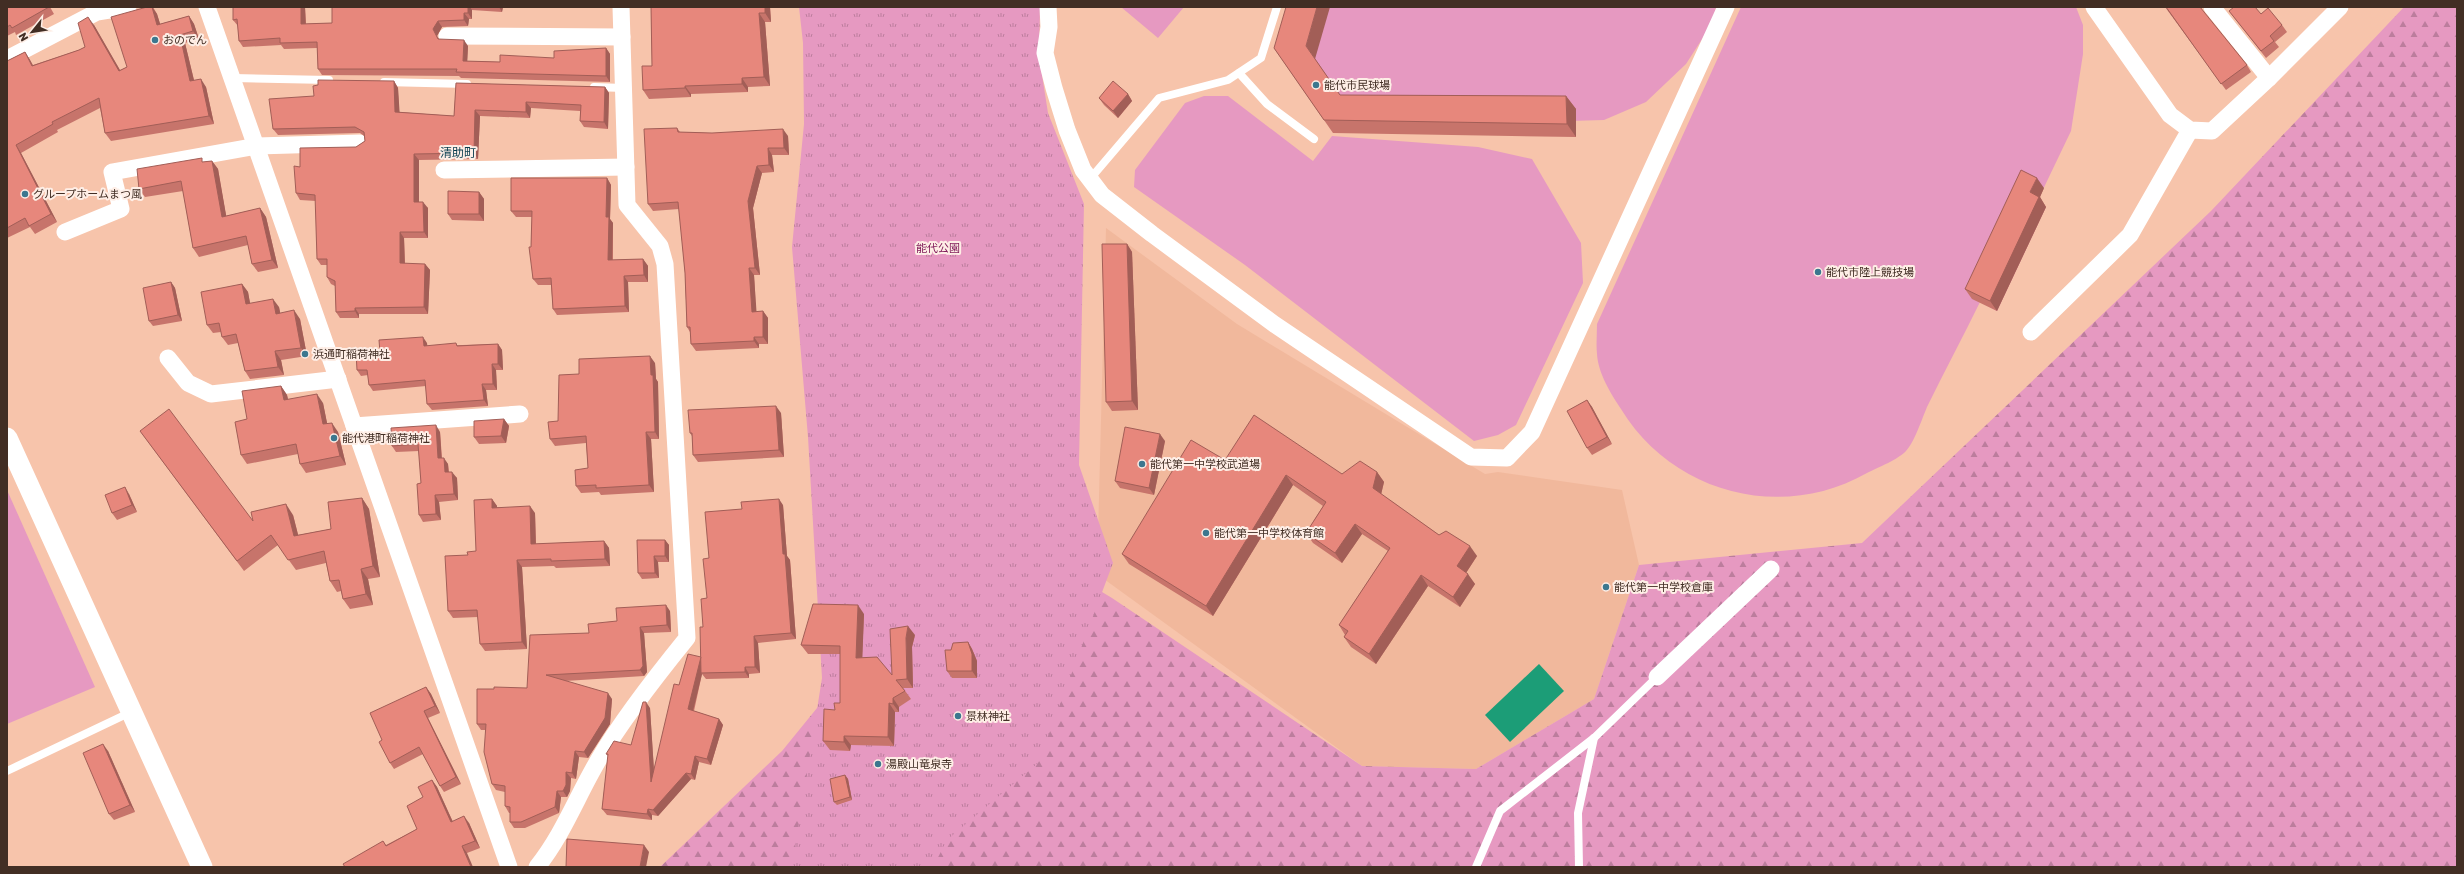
<svg xmlns="http://www.w3.org/2000/svg" width="2464" height="874" viewBox="0 0 2464 874" font-family="Rubik,'Noto Sans JP',sans-serif">
	<style>
		.built { fill: #f1b89c }
		.grass { fill: #e699c1 }
		.forest { fill: url(#forest-firs) }
		.park { fill: url(#park-tufts) }
		.water { fill: #1c9d77 }
		.lines { fill: none; stroke-linecap: round; stroke-linejoin: round }
		.service { stroke: #fff; stroke-width: 8 }
		.minor { stroke: #fff; stroke-width: 17 }
		.tertiary { stroke: #fff; stroke-width: 21 }
		.wall { fill: #c7746b }
		.shaded-wall { fill: #a25e57 }
		.building { fill: #e7877c; stroke: #a25e57 }
		.poi-dot { fill: #3c778f; stroke: #feeee6; stroke-width: 1.5 }
		.labels { text-anchor: middle; stroke-width: 4; stroke-linejoin: round; paint-order: stroke }
		.poi-label { font-size: 11px; fill: #422e24; stroke: #feeee6; text-anchor: start }
		.park-label { font-size: 11px; fill: #811c5b; stroke: #feeee6 }
		.neighbourhood-label { font-size: 12px; fill: #083c4e; stroke: #feeee6 }
	</style>
	<defs>
		<pattern id="forest-firs" width="22" height="20" patternUnits="userSpaceOnUse"><rect width="22" height="20" fill="#e699c1"/><path d="M5 1l3.5 6h-7zM16 11l3.5 6h-7z" fill="#bc7d9d"/></pattern>
		<pattern id="park-tufts" width="24" height="20" patternUnits="userSpaceOnUse"><rect width="24" height="20" fill="#e699c1"/><path d="M3 7l-1-3M5 7V3M7 7l1-3M15 17l-1-3M17 17v-4M19 17l1-3" fill="none" stroke="#bc7d9d"/></pattern>
	</defs>
	<rect width="100%" height="100%" fill="#f7c4ab"/>
	<!-- built -->
	<path class="built" d="M1106,228L1237,324L1485,474L1498,472L1622,490L1639,565L1594,699L1476,769L1362,766L1097,574Z"/>
	<!-- grass -->
	<g class="grass">
		<path d="M1121,7H1184L1158,38Z"/>
		<path d="M1311,7H1716L1713,22L1686,64L1646,102L1604,120L1343,127L1295,57Z"/>
		<path d="M1741,7H2076L2083,25V54L2071,131L2037,202L2046,207L1997,311L1980,302C1963,337 1944,372 1927,407C1922,419 1914,443 1906,451C1899,459 1877,468 1867,473C1781,522 1672,493 1621,409C1611,394 1598,373 1597,354C1596,344 1597,334 1597,324Z"/>
		<path d="M1204,96H1228L1313,161L1332,136L1478,147L1532,159L1581,243L1583,283L1516,425L1498,435L1474,441L1245,265L1134,187L1135,170L1185,103Z"/>
		<path d="M7,490L95,687L7,724Z"/>
	</g>
	<!-- forest -->
	<path class="forest" d="M2404,7H2457V867H660L782,751L896,611L1029,548L1112,598L1362,766L1476,769L1594,699L1639,565L1862,543L2211,211Z"/>
	<!-- park -->
	<path class="park" d="M799,7H1040L1039,56L1048,113L1084,204L1079,465L1113,563L1038,763L947,840L933,867H792L822,678L808,437L792,247L804,124L803,43Z"/>
	<!-- water -->
	<path class="water" d="M1539,664L1564,691L1510,742L1485,715Z"/>
	<g class="lines">
		<!-- service -->
		<g class="service">
			<path d="M1239,73L1267,104L1314,139"/>
			<path d="M233,78L329,80"/>
			<path d="M384,82L467,84"/>
			<path d="M594,87L624,88"/>
			<path d="M1090,179L1159,98L1228,80L1261,58L1277,7"/>
			<path d="M7,771L131,712"/>
			<path d="M1476,867L1500,811L1594,738L1657,677"/>
			<path d="M1579,867L1578,813L1594,738"/>
		</g>
		<!-- minor -->
		<g class="minor">
			<path d="M207,7L509,867"/>
			<path d="M1048,7L1049,27L1045,53L1054,88L1067,130L1083,170L1102,195L1152,234L1274,324L1471,457L1507,458L1532,432L1726,7"/>
			<path d="M2094,7L2170,115L2190,130L2212,131L2269,78L2340,7"/>
			<path d="M2212,7L2269,78"/>
			<path d="M447,36L622,37"/>
			<path d="M7,59L97,12L128,7"/>
			<path d="M444,170L626,167"/>
			<path d="M65,232L121,209L112,172L257,146L360,143"/>
			<path d="M2031,332L2130,235L2190,130"/>
			<path d="M168,358L188,383L211,394L338,379"/>
			<path d="M354,426L520,414"/>
			<path d="M1657,677L1771,569"/>
			<path d="M537,867C564,833 577,796 599,759C623,718 657,675 687,638L665,264L660,246L627,205L621,7"/>
		</g>
		<!-- tertiary -->
		<path class="tertiary" d="M7,438L202,867"/>
	</g>
	<!-- wall -->
	<g class="wall">
		<path d="M7,7H50L54,14L16,35L15,32L7,36Z"/>
		<path d="M147,7H153L157,14L160,24L189,16L194,24L199,39L185,43L194,80L206,87L214,124L111,141L105,133L100,108L57,130L58,132L21,153L57,222L35,234L30,227L7,238V61L25,52L30,60L33,65L79,50L85,47L94,25L120,70L127,67Z"/>
		<path d="M233,7H305L306,24L332,23V7H503L502,12L472,10V19H469L468,26L442,27L437,36L439,39L468,46L467,61L500,62L554,58L606,48L610,54V82L461,78L459,76L322,75L318,69L317,48L284,49L281,45L243,47L239,41L238,26L233,20Z"/>
		<path d="M651,7H770L771,22H765L770,86L748,87V92L691,94V97L649,99L643,90L652,66Z"/>
		<path d="M2165,7L2247,65L2251,72L2226,90Z"/>
		<path d="M2229,11L2261,14L2282,25L2287,32L2275,42L2279,47L2266,58Z"/>
		<path d="M1274,48L1315,59L1340,95L1566,96L1576,109V137L1333,133Z"/>
		<path d="M394,81L398,88L399,112L454,116L456,83L605,87L609,93L608,129L584,127L580,121V111L531,108L530,118L480,116L478,159L419,160V202L428,208V238H404L405,264H425L430,270L428,314H359V318H340L336,312L335,286L331,284L327,277V265H321L317,259L316,201L300,200L296,193L300,167L356,147L365,141L364,136L360,133L278,135L273,129L314,96Z"/>
		<path d="M1128,94L1132,101L1118,118L1104,105L1099,98Z"/>
		<path d="M677,128L680,132L788,136L789,155H772L774,172L762,173L753,208L760,275H754L756,312L763,311L768,318V344H759V348L696,351L691,344L690,332L687,327L685,273L679,209L653,211L648,204Z"/>
		<path d="M212,161L218,169L226,216L260,208L266,217L278,268L258,272L252,264L248,245L199,257L193,248L183,191L145,197L139,189L204,162Z"/>
		<path d="M607,178L611,185L610,219L613,223V260L643,259L648,266V282H628L629,312L557,315L553,309L551,285H538L533,279L531,247L532,217H516L511,211Z"/>
		<path d="M2044,188L2040,197L2046,207L1997,311L1972,299L1965,289Z"/>
		<path d="M479,192L484,199V221L452,220L448,214Z"/>
		<path d="M1127,244L1132,252L1138,410L1112,411L1106,402Z"/>
		<path d="M171,282L175,288L182,321L153,326L149,321Z"/>
		<path d="M242,284L248,292L250,304L279,307L280,313L300,319L307,356L281,360L284,375L250,379L245,371L238,343L228,345L222,337L221,332L213,333L207,325Z"/>
		<path d="M427,343V346L498,344L502,350L503,370H496L497,390H486L488,406L432,410L427,404L426,386L373,391L369,385L368,375L361,376L357,370L380,353Z"/>
		<path d="M655,363L656,379L658,382L659,439H651L654,492L601,495L599,492L581,493L576,486L588,468L586,443L555,446L550,439L579,374Z"/>
		<path d="M281,386L287,395L288,399L323,403L327,423L338,432L346,465L306,473L300,464L298,454L247,464L241,455L247,419Z"/>
		<path d="M1587,400L1592,407L1612,444L1592,455L1587,448Z"/>
		<path d="M781,413L784,457L698,462L693,455L692,436L690,433Z"/>
		<path d="M504,419L509,426L506,443L479,444L474,437Z"/>
		<path d="M140,431L253,521L293,515L298,535L331,529L362,498L369,509L380,577L368,579L373,605L350,609L343,599L341,591L337,592L330,581L326,563L296,570L278,545L244,571Z"/>
		<path d="M440,432L442,458L448,464L449,472L457,478L458,500L439,502L441,520L423,522L419,515L421,483L419,451L396,452L392,446Z"/>
		<path d="M1165,441L1154,495L1120,488L1115,481Z"/>
		<path d="M1225,460L1342,474L1377,472L1384,482L1381,494L1439,535L1477,556L1466,573L1475,584L1460,607L1428,586L1376,664L1351,647L1344,637L1345,635L1339,625L1388,551L1362,534L1342,563L1313,543L1306,533L1323,506L1293,485L1213,616L1129,564L1122,554Z"/>
		<path d="M129,494L137,512L117,520L112,513Z"/>
		<path d="M492,499L497,506V507L535,513L536,544L604,541L609,548L610,566L556,568L554,566L522,567L527,649L485,651L480,644L478,617L453,618L448,611L468,555L476,551Z"/>
		<path d="M783,505L787,556L790,560L796,639L758,643L760,673L749,674V678L706,679L702,674L694,711L719,719L723,725L711,765L699,762L695,780L691,779L658,816L652,815V820L607,815L602,809L608,756L606,754L631,745L650,708L654,770L679,685L701,657L703,627L707,598L709,558Z"/>
		<path d="M665,540L669,545V562H658L659,578L642,579L638,573Z"/>
		<path d="M670,611L671,632L644,633L647,672L644,676L565,681L612,699L610,724L588,758L579,757L576,779L571,778L570,791L567,797H561L559,813L525,828H514L510,822V813H509L505,806V792L496,790L492,784L486,730H481L477,724L494,689L527,688L589,633L617,621Z"/>
		<path d="M864,614L862,658L892,675L915,635L912,647L913,688H903L911,699L899,707V712H895L894,746L851,745L850,751L830,750L823,741L835,710L840,703V654H808L801,645Z"/>
		<path d="M968,642L972,649L977,661V678H952L947,671L951,650Z"/>
		<path d="M426,687L431,694L440,713L428,718L461,784L444,792L440,786L423,754L394,769L390,763L382,740Z"/>
		<path d="M108,751L135,812L114,820L109,814Z"/>
		<path d="M845,775L848,779L852,800L837,805L834,802Z"/>
		<path d="M432,780L437,787L453,822L469,823L480,848L467,853L345,867L383,841L386,845L417,829L423,797Z"/>
	</g>
	<!-- shaded-wall -->
	<g class="shaded-wall">
		<path d="M152,7L157,14L163,33L157,25Z"/>
		<path d="M301,7H305L306,30L301,24Z"/>
		<path d="M468,7H470L472,10V19L468,13Z"/>
		<path d="M499,7H503L502,12Z"/>
		<path d="M765,7H770L771,22L765,13Z"/>
		<path d="M1317,7H1330L1315,59L1306,46Z"/>
		<path d="M464,13L469,19L468,26L464,20Z"/>
		<path d="M759,13L765,22L770,86L764,77Z"/>
		<path d="M189,16L194,24L199,39L193,31Z"/>
		<path d="M88,17L94,25L125,79L119,71Z"/>
		<path d="M438,21L442,27L437,36L442,45L433,29Z"/>
		<path d="M180,35L185,43L196,89L190,81Z"/>
		<path d="M464,40L468,46L467,67L463,61Z"/>
		<path d="M606,48L610,54V82L606,76Z"/>
		<path d="M25,52L30,60L37,74L32,66Z"/>
		<path d="M742,78L748,87V92L742,84Z"/>
		<path d="M201,79L206,87L214,124L209,116Z"/>
		<path d="M394,81L398,88L400,118L395,112Z"/>
		<path d="M685,86L691,94V97L685,88Z"/>
		<path d="M605,87L609,93L608,129L604,122Z"/>
		<path d="M1128,94L1132,101L1118,118L1113,111Z"/>
		<path d="M1566,96L1576,109V137L1567,124Z"/>
		<path d="M526,102L531,108L530,118L526,112Z"/>
		<path d="M475,110L480,116L478,159L474,153Z"/>
		<path d="M783,129L788,136L789,155L784,148Z"/>
		<path d="M16,145L21,153L57,222L51,214Z"/>
		<path d="M768,148L772,155L774,172L769,165Z"/>
		<path d="M414,154L419,160V208L414,202Z"/>
		<path d="M212,161L218,169L228,226L222,217Z"/>
		<path d="M757,166L762,173L753,208L760,275L755,268L748,201Z"/>
		<path d="M607,178L611,185L610,219L613,223L612,267L608,260L606,217Z"/>
		<path d="M2037,178L2044,188L2040,197L2046,207L1997,311L1990,301L2030,192Z"/>
		<path d="M479,192L484,199V221L479,214Z"/>
		<path d="M423,202L428,208V238L424,232Z"/>
		<path d="M260,208L266,217L278,268L272,260Z"/>
		<path d="M400,232L404,238L405,270L400,263Z"/>
		<path d="M1127,244L1132,252L1138,410L1132,401Z"/>
		<path d="M643,259L648,266V282L644,275Z"/>
		<path d="M425,264L430,270L428,314L424,307Z"/>
		<path d="M749,268L754,275L757,319L752,312Z"/>
		<path d="M624,276L628,282L629,312L625,306Z"/>
		<path d="M171,282L175,288L182,321L178,315Z"/>
		<path d="M242,284L248,292L252,313L246,304Z"/>
		<path d="M273,299L279,307L282,322L276,314Z"/>
		<path d="M355,308L359,314V318L355,311Z"/>
		<path d="M294,310L300,319L307,356L301,348Z"/>
		<path d="M763,311L768,318V344L763,337Z"/>
		<path d="M423,337L427,343L428,352L424,346Z"/>
		<path d="M754,337L759,344V348L754,341Z"/>
		<path d="M498,344L502,350L503,370L498,364Z"/>
		<path d="M275,351L281,360L284,375L278,367Z"/>
		<path d="M650,356L655,363L656,379L658,382L659,439L655,432Z"/>
		<path d="M492,364L496,370L497,390L493,384Z"/>
		<path d="M482,384L486,390L488,406L484,400Z"/>
		<path d="M281,386L287,395L290,409L284,400Z"/>
		<path d="M317,394L323,403L329,433L323,424Z"/>
		<path d="M1587,400L1592,407L1612,444L1607,437Z"/>
		<path d="M776,406L781,413L784,457L779,450Z"/>
		<path d="M504,419L509,426L506,443L501,436Z"/>
		<path d="M332,423L338,432L346,465L340,456Z"/>
		<path d="M436,425L440,432L442,465L438,458Z"/>
		<path d="M646,432L651,439L654,492L649,485Z"/>
		<path d="M1160,434L1165,441L1154,495L1149,488Z"/>
		<path d="M444,458L448,464L449,479L445,472Z"/>
		<path d="M452,472L457,478L458,500L454,494Z"/>
		<path d="M1377,472L1384,482L1380,499L1373,488Z"/>
		<path d="M1286,475L1293,485L1213,616L1206,606Z"/>
		<path d="M125,487L129,494L137,512L132,505Z"/>
		<path d="M435,495L439,502L441,520L436,514Z"/>
		<path d="M362,498L369,509L380,577L373,566Z"/>
		<path d="M492,499L497,506V515L492,508Z"/>
		<path d="M779,499L783,505L787,556L790,560L796,639L791,633L783,554Z"/>
		<path d="M286,504L293,515L301,546L294,536Z"/>
		<path d="M530,506L535,513L536,551L531,544Z"/>
		<path d="M1355,524L1362,534L1342,563L1335,553Z"/>
		<path d="M665,540L669,545V562L665,556Z"/>
		<path d="M604,541L609,548L610,566L605,559Z"/>
		<path d="M1470,546L1477,556L1464,576L1457,566Z"/>
		<path d="M654,556L658,562L659,578L655,573Z"/>
		<path d="M517,560L522,567L527,649L522,642Z"/>
		<path d="M361,569L368,579L373,605L366,594Z"/>
		<path d="M1468,574L1475,584L1460,607L1453,597Z"/>
		<path d="M1421,575L1428,586L1376,664L1369,654Z"/>
		<path d="M666,605L670,611L671,632L667,625Z"/>
		<path d="M858,605L864,614L862,667L856,658Z"/>
		<path d="M908,626L915,635L912,647L913,688L907,679L906,638Z"/>
		<path d="M640,627L644,633L647,672L644,676L640,670Z"/>
		<path d="M754,636L758,643L760,673L755,667Z"/>
		<path d="M968,642L972,649L977,661V678L972,671Z"/>
		<path d="M701,657V673L702,674L692,715L688,709Z"/>
		<path d="M745,667L749,674V678L745,672Z"/>
		<path d="M426,687L431,694L440,713L435,706Z"/>
		<path d="M608,693L612,699L610,724L588,758L584,752Z"/>
		<path d="M893,698L899,707V712L893,704Z"/>
		<path d="M646,702L650,708L655,788L651,782Z"/>
		<path d="M889,703L895,712L894,746L888,737Z"/>
		<path d="M424,711L428,718L461,784L456,777Z"/>
		<path d="M719,719L723,725L711,765L707,759Z"/>
		<path d="M844,736L851,745L850,751L844,742Z"/>
		<path d="M103,744L108,751L135,812L130,805Z"/>
		<path d="M575,751L579,757L576,779L572,773Z"/>
		<path d="M695,756L699,762L695,780L691,774Z"/>
		<path d="M566,772L571,778L570,791L567,797L563,791Z"/>
		<path d="M686,773L691,779L658,816L653,810Z"/>
		<path d="M845,775L848,779L852,800L850,797Z"/>
		<path d="M432,780L437,787L456,829L451,822Z"/>
		<path d="M557,791L561,797L559,813L555,807Z"/>
		<path d="M648,809L652,815V820L647,814Z"/>
		<path d="M464,816L469,823L480,848L475,841Z"/>
		<path d="M644,845L649,852L646,867H640Z"/>
		<path d="M462,846L467,853L473,867H471Z"/>
	</g>
	<!-- building -->
	<g class="building">
		<path d="M7,7H49L12,28L10,25L7,27Z"/>
		<path d="M147,7H152L157,25L189,16L193,31L180,35L190,81L201,79L209,116L105,133L99,98L52,122L53,124L16,145L51,214L29,226L25,218L7,228V61L25,52L32,66L79,50L85,47L78,23L88,17L119,71L127,67L111,17Z"/>
		<path d="M233,7H301V24L332,23V7H468V13H464V20L438,21L433,29L438,39L464,40L463,61L500,62V55L554,58V51L606,48V76L456,72L457,69H318L317,42L280,43V38L239,41L237,19L233,20Z"/>
		<path d="M651,7H765V13H759L764,77L742,78V84L685,86V88L643,90L642,66H652Z"/>
		<path d="M1286,7H1317L1306,46L1340,95L1566,96L1567,124L1324,120L1274,48Z"/>
		<path d="M2166,7H2200L2247,65L2221,84Z"/>
		<path d="M2234,7H2255L2261,14L2268,8L2282,25L2270,36L2274,41L2261,51L2229,11Z"/>
		<path d="M318,80L394,81L395,112L454,116L456,83L605,87L604,122L580,121L581,105L526,102V112L475,110L474,153L414,154V202H423L424,232H400V263L425,264L424,307L355,308V311L336,312L335,281L327,277V259H317L315,195L296,193L294,166L300,167V148L356,147L365,141L364,132L355,127L273,129L269,99L314,96L313,86L318,85Z"/>
		<path d="M1113,81L1128,94L1113,111L1099,98Z"/>
		<path d="M677,128L678,132L712,133L783,129L784,148H768L769,165L757,166L748,201L755,268H749L752,312L763,311V337H754V341L691,344L690,327H687L685,273L678,202L648,204L644,129Z"/>
		<path d="M202,158V162L212,161L222,217L260,208L272,260L252,264L246,236L193,248L181,181L139,189L137,169Z"/>
		<path d="M2021,170L2037,178L2030,192L2039,197L1990,301L1965,289Z"/>
		<path d="M511,178H607L606,217H609L608,260L643,259L644,275L624,276L625,306L553,309L551,278L533,279L529,247H531L532,211H511Z"/>
		<path d="M448,191L479,192V214H448Z"/>
		<path d="M1102,244H1127L1132,401L1106,402Z"/>
		<path d="M171,282L178,315L149,321L143,288Z"/>
		<path d="M242,284L246,304L273,299L276,314L294,310L301,348L275,351L278,367L245,371L236,334L222,337L219,323L207,325L201,292Z"/>
		<path d="M423,337L424,346L456,343L457,346L498,344V364H492L493,384H482L484,400L427,404L425,380L369,385L367,370H357L356,353H380L379,340Z"/>
		<path d="M650,356L651,375H653L655,432H646L649,485L596,488V485L576,486L575,470L588,468L586,436L550,439L548,422L558,421L559,375L579,374V359Z"/>
		<path d="M281,386L284,400L317,394L323,424L332,423L340,456L300,464L296,444L241,455L235,422L247,419L242,391Z"/>
		<path d="M1587,400L1607,437L1587,448L1567,411Z"/>
		<path d="M776,406L779,450L693,455L692,433H690L688,410Z"/>
		<path d="M169,409L253,521L251,512L286,504L294,536L331,529L328,502L362,498L373,566L361,569L366,594L343,599L339,580L330,581L324,551L288,560L271,535L237,561L140,431Z"/>
		<path d="M1254,415L1342,474L1360,461L1377,472L1373,488L1439,535L1446,531L1470,546L1457,566L1468,574L1453,597L1421,575L1369,654L1344,637L1348,631L1339,625L1390,548L1355,524L1335,553L1306,533L1326,502L1286,475L1206,606L1122,554L1191,440L1225,460Z"/>
		<path d="M504,419L501,436L474,437V421Z"/>
		<path d="M436,425L438,458H444L445,472H452L454,494L435,495L436,514L419,515L417,484L421,483L418,444L392,446L391,428Z"/>
		<path d="M1125,427L1160,434L1149,488L1115,481Z"/>
		<path d="M125,487L132,505L112,513L105,495Z"/>
		<path d="M492,499V508L530,506L531,544L604,541L605,559L551,561V559L517,560L522,642L480,644L477,610L448,611L445,556L468,555L467,552L476,551L474,500Z"/>
		<path d="M779,499L783,554H785L791,633L754,636L755,667H745V672L701,673L700,627H703L701,599L707,598L703,559L709,558L705,512L742,509L741,502Z"/>
		<path d="M637,540H665V556H654L655,573H638Z"/>
		<path d="M813,604L858,605L856,658L877,657L892,675L890,629L908,626L906,638L907,679L896,680L905,691L893,698V704L889,703L888,737L844,736V742L823,741L824,709L835,710L834,703H840V646L801,645Z"/>
		<path d="M666,605L667,625L640,627L643,666L640,670L546,675L608,693L605,718L584,752L575,751L572,773L566,772V785L563,791H557L555,807L521,822H510V807L505,806V786L492,784L484,752L486,724H477V689H494V687L527,688L530,635L589,633L588,624L617,621L616,608Z"/>
		<path d="M968,642L972,654V671H947L945,650H951L953,643Z"/>
		<path d="M688,654L701,657L688,709L719,719L707,759L695,756L691,774L686,773L653,810L648,809L647,814L602,809L608,754H606L614,741L631,745L643,702H646L651,782L674,684L679,685Z"/>
		<path d="M426,687L435,706L424,711L456,777L440,786L419,747L390,763L379,742L382,740L370,713Z"/>
		<path d="M103,744L130,805L109,814L83,753Z"/>
		<path d="M845,775L850,797L834,802L830,779Z"/>
		<path d="M432,780L451,822L464,816L475,841L462,846L471,867H345L343,864L383,841L386,846L417,829L407,806L423,797L418,787Z"/>
		<path d="M567,839L644,845L640,867H566Z"/>
	</g>
	<!-- markers -->
	<g class="poi-dot">
		<circle cx="155" cy="40" r="4"/>
		<circle cx="1316" cy="85" r="4"/>
		<circle cx="25" cy="194" r="4"/>
		<circle cx="1818" cy="272" r="4"/>
		<circle cx="305" cy="354" r="4"/>
		<circle cx="334" cy="438" r="4"/>
		<circle cx="1142" cy="464" r="4"/>
		<circle cx="1206" cy="533" r="4"/>
		<circle cx="1606" cy="587" r="4"/>
		<circle cx="958" cy="716" r="4"/>
		<circle cx="878" cy="764" r="4"/>
	</g>
	<g class="labels">
		<!-- poi labels -->
		<g class="poi-label">
			<text x="163" y="44">おのでん</text>
			<text x="1324" y="89">能代市民球場</text>
			<text x="33" y="198">グループホームまつ風</text>
			<text x="1826" y="276">能代市陸上競技場</text>
			<text x="313" y="358">浜通町稲荷神社</text>
			<text x="342" y="442">能代港町稲荷神社</text>
			<text x="1150" y="468">能代第一中学校武道場</text>
			<text x="1214" y="537">能代第一中学校体育館</text>
			<text x="1614" y="591">能代第一中学校倉庫</text>
			<text x="966" y="720">景林神社</text>
			<text x="886" y="768">湯殿山竜泉寺</text>
		</g>
		<!-- park labels -->
		<g class="park-label">
			<text x="938" y="252">能代公園</text>
		</g>
		<!-- neighbourhood labels -->
		<g class="neighbourhood-label">
			<text x="458" y="157">清助町</text>
		</g>
	</g>
	<!-- border -->
	<rect width="2464" height="874" fill="none" stroke="#422e24" stroke-width="16"/>
	<!-- north arrow -->
	<g transform="translate(32 32) rotate(240)" stroke="#feeee6" stroke-width="3" paint-order="stroke">
	<path d="M0-3L7 15L0 10L-7 15Z" fill="#422e24"/>
	<text y="-6" font-size="11" font-weight="bold" text-anchor="middle" fill="#422e24">N</text>
	</g>
</svg>
